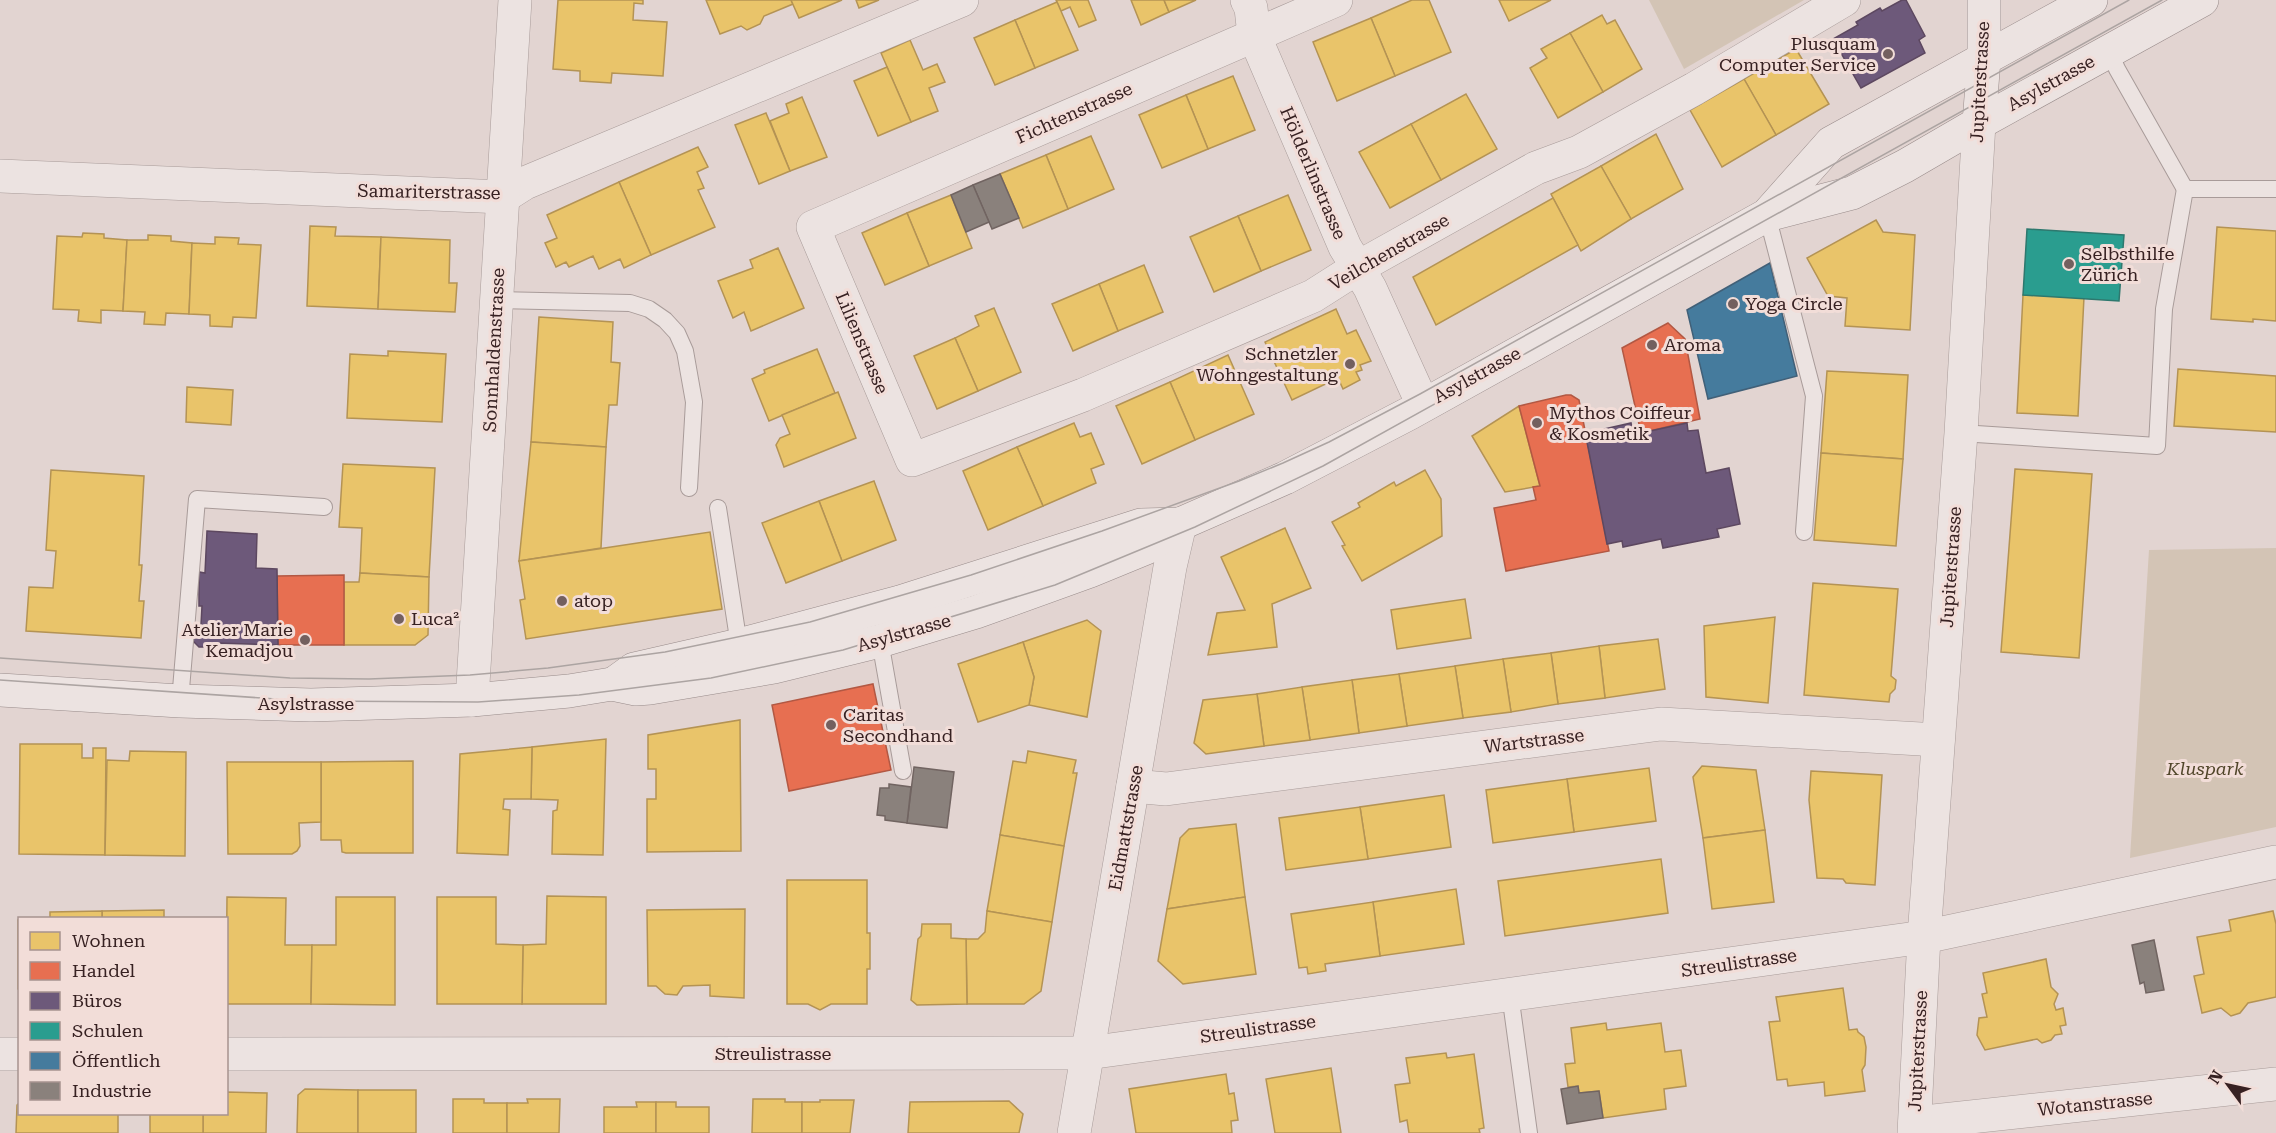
<svg xmlns="http://www.w3.org/2000/svg" width="2276" height="1133" viewBox="0 0 2276 1133" font-family="'Roboto Serif',serif">
	<style>
		.green { fill: #d3c4b5 }
		.homes { fill: #e9c46a; stroke: #b49354; stroke-width: 1.5 }
		.shops { fill: #e76f51; stroke: #b25843; stroke-width: 1.5 }
		.offices { fill: #6d597a; stroke: #5d4860; stroke-width: 1.5 }
		.schools { fill: #2a9d8f; stroke: #2e786e; stroke-width: 1.5 }
		.public { fill: #457b9d; stroke: #416078; stroke-width: 1.5 }
		.industry { fill: #8a817c; stroke: #716461; stroke-width: 1.5 }
		.lines { fill: none; stroke-linecap: round; stroke-linejoin: round }
		.service-casing { stroke: #a89b99; stroke-width: 18 }
		.minor-casing { stroke: #a89b99; stroke-width: 34 }
		.secondary-casing { stroke: #988b8a; stroke-width: 34 }
		.service { stroke: #ece3e1; stroke-width: 16 }
		.minor { stroke: #ece3e1; stroke-width: 33 }
		.secondary { stroke: #ece3e1; stroke-width: 33 }
		.tram { stroke: #aca4a2; stroke-width: 1.5 }
		.poi-dot { fill: #73605f; stroke: #f2ddd8; stroke-width: 2 }
		.labels { text-anchor: middle; stroke-width: 6; stroke-linejoin: round; paint-order: stroke }
		.poi-label { font-size: 18px; fill: #372122; stroke: #f2ddd8; text-anchor: start }
		.street-label { font-size: 18px; fill: #372122; stroke: #f2ddd8 }
		.park-label { font-size: 18px; font-style: italic; fill: #51462a; stroke: #f2ddd8 }
	</style>
	<rect width="100%" height="100%" fill="#e2d4d1"/>
	<!-- green -->
	<g class="green">
		<path d="M1649,0H1804L1684,69Z"/>
		<path d="M2276,548V827L2130,858L2149,550Z"/>
	</g>
	<!-- homes -->
	<g class="homes">
		<path d="M558,0H643V4L634,3L633,20L667,22L663,76L612,73L611,83L580,81V71L553,69Z"/>
		<path d="M706,0H791L793,4L764,16L760,24L747,30L741,26L720,34Z"/>
		<path d="M791,0H842L799,18Z"/>
		<path d="M856,0H879L859,8Z"/>
		<path d="M1056,0H1088L1096,20L1079,27L1070,7L1061,11Z"/>
		<path d="M1131,0H1164L1169,12L1141,25Z"/>
		<path d="M1164,0H1196L1169,12Z"/>
		<path d="M1412,0H1429L1451,52L1395,76L1371,18Z"/>
		<path d="M1499,0H1551L1509,21Z"/>
		<path d="M1057,2L1078,50L1035,68L1015,20Z"/>
		<path d="M1602,15L1607,24L1615,20L1642,69L1603,92L1570,33Z"/>
		<path d="M1371,18L1395,76L1337,101L1313,42Z"/>
		<path d="M1015,20L1035,68L995,85L974,38Z"/>
		<path d="M1570,33L1603,92L1558,118L1530,68L1547,58L1541,49Z"/>
		<path d="M910,40L923,70L937,64L945,82L929,88L938,111L911,122L881,53Z"/>
		<path d="M1796,49L1829,104L1776,135L1744,79Z"/>
		<path d="M887,67L911,122L878,136L854,81Z"/>
		<path d="M1233,76L1255,130L1208,149L1186,95Z"/>
		<path d="M1744,79L1776,135L1722,167L1690,110Z"/>
		<path d="M1466,94L1497,149L1441,180L1411,124Z"/>
		<path d="M1186,95L1208,149L1162,168L1139,115Z"/>
		<path d="M802,97L827,157L790,171L770,121L789,113L786,104Z"/>
		<path d="M766,113L790,171L759,184L735,125Z"/>
		<path d="M1411,124L1441,180L1390,208L1359,152Z"/>
		<path d="M1656,134L1683,189L1631,219L1601,166Z"/>
		<path d="M1091,136L1114,189L1068,209L1046,155Z"/>
		<path d="M698,147L708,167L697,172L704,188L698,190L715,227L651,255L619,182Z"/>
		<path d="M1046,155L1068,209L1023,228L1000,174Z"/>
		<path d="M1601,166L1631,219L1581,251L1551,194Z"/>
		<path d="M619,182L651,255L624,268L620,259L599,269L593,256L569,267L566,262L556,267L545,243L557,238L547,215Z"/>
		<path d="M951,195L972,248L929,266L907,213Z"/>
		<path d="M1288,195L1311,250L1261,271L1238,216Z"/>
		<path d="M1553,198L1578,245L1436,325L1413,277Z"/>
		<path d="M907,213L929,266L885,285L862,233Z"/>
		<path d="M1238,216L1261,271L1214,292L1190,237Z"/>
		<path d="M1876,220L1883,232L1915,235L1910,330L1845,326L1847,298L1828,296L1807,258Z"/>
		<path d="M310,226L336,227L335,236L381,237L378,309L307,306Z"/>
		<path d="M2217,227L2276,231V321L2253,319V322L2211,319Z"/>
		<path d="M83,233L104,234V238L127,240L123,311L101,310V323L78,321L79,310L53,309L57,236L82,237Z"/>
		<path d="M148,235L171,236V241L192,243L189,314L166,313L165,325L144,324L145,312L123,311L127,240H148Z"/>
		<path d="M215,237L239,238L238,244L261,245L256,318L233,317L232,327L210,326V315L189,314L192,243L215,244Z"/>
		<path d="M381,237L450,240L449,283H457L455,312L378,309Z"/>
		<path d="M778,248L804,308L751,331L744,312L733,318L718,281L753,268L750,260Z"/>
		<path d="M1144,265L1163,312L1118,331L1099,284Z"/>
		<path d="M1099,284L1118,331L1073,351L1052,304Z"/>
		<path d="M2023,295L2084,297L2078,416L2017,413Z"/>
		<path d="M994,308L1021,372L978,391L955,338L979,326L975,316Z"/>
		<path d="M1336,309L1347,334L1356,330L1371,361L1360,365L1362,370L1356,372L1360,380L1343,389L1338,378L1292,400L1265,342Z"/>
		<path d="M539,317L613,322L611,362L620,363L617,405H609L606,447L531,442Z"/>
		<path d="M955,338L978,391L937,409L914,356Z"/>
		<path d="M817,349L835,393L769,421L752,379L765,373L764,370Z"/>
		<path d="M388,351L446,354L442,422L347,418L350,354L388,356Z"/>
		<path d="M1228,355L1254,414L1195,440L1170,382Z"/>
		<path d="M2178,369L2276,376V432L2174,426Z"/>
		<path d="M1827,371L1908,375L1903,459L1821,453Z"/>
		<path d="M1170,382L1195,440L1142,464L1116,406Z"/>
		<path d="M187,387L233,390L231,425L186,422Z"/>
		<path d="M838,392L856,438L784,467L776,445L780,438L790,434L782,415Z"/>
		<path d="M1519,406L1540,486L1505,492L1472,436Z"/>
		<path d="M1074,423L1080,437L1091,433L1104,464L1091,469L1096,483L1043,506L1017,447Z"/>
		<path d="M531,442L606,447L601,548L519,561Z"/>
		<path d="M1017,447L1043,506L988,530L963,471Z"/>
		<path d="M1821,453L1903,459L1896,546L1814,540Z"/>
		<path d="M343,464L435,468L429,577L360,573L362,528L339,527Z"/>
		<path d="M2015,469L2092,474L2079,658L2001,652Z"/>
		<path d="M51,470L144,476L139,565H142L139,601H144L141,638L26,631L29,587L53,588L56,551L46,550Z"/>
		<path d="M1425,470L1441,499L1442,536L1362,581L1342,546L1345,545L1332,522L1360,507L1358,503L1394,482L1396,486Z"/>
		<path d="M874,481L896,540L842,561L819,501Z"/>
		<path d="M819,501L842,561L786,583L762,523Z"/>
		<path d="M1285,528L1311,588L1272,604L1277,647L1208,655L1217,613L1245,610L1221,557Z"/>
		<path d="M710,532L722,609L526,639L520,600L525,599L519,561Z"/>
		<path d="M360,573L429,577L428,635L415,645H344V582H359Z"/>
		<path d="M1813,583L1898,589L1891,676L1896,680L1895,689L1890,694L1889,702L1804,695Z"/>
		<path d="M1465,599L1471,638L1397,649L1391,610Z"/>
		<path d="M1775,617L1768,703L1706,697L1704,626Z"/>
		<path d="M1087,620L1101,631L1087,717L1029,705L1034,677L1023,642Z"/>
		<path d="M1658,639L1665,689L1605,698L1599,646Z"/>
		<path d="M1023,642L1034,677L1029,705L978,722L958,664Z"/>
		<path d="M1599,646L1605,698L1558,704L1551,653Z"/>
		<path d="M1551,653L1558,704L1511,712L1503,659Z"/>
		<path d="M1503,659L1511,712L1463,718L1455,666Z"/>
		<path d="M1455,666L1463,718L1407,726L1399,674Z"/>
		<path d="M1399,674L1407,726L1359,733L1352,680Z"/>
		<path d="M1352,680L1359,733L1310,740L1302,687Z"/>
		<path d="M1302,687L1310,740L1264,746L1257,694Z"/>
		<path d="M1257,694L1264,746L1206,754L1194,743L1203,700Z"/>
		<path d="M740,720L741,851L647,852V799H656V769H648V735Z"/>
		<path d="M606,739L603,855L552,854L553,811L557,810L558,800L531,799L532,747Z"/>
		<path d="M20,744H82V758H93V748H106L105,855L19,854Z"/>
		<path d="M532,747L531,799H504L503,809L510,810L508,855L457,853L460,754Z"/>
		<path d="M130,751L186,752L185,856L105,855L107,760L129,761Z"/>
		<path d="M1028,751L1076,760L1073,773H1077L1064,846L1000,835L1013,761L1026,763Z"/>
		<path d="M413,761V853H346L342,852L341,840H321V762Z"/>
		<path d="M227,762H321V822L299,823L300,846L297,851L292,854H228Z"/>
		<path d="M1702,766L1756,770L1765,830L1703,838L1693,777Z"/>
		<path d="M1649,768L1656,821L1574,832L1567,779Z"/>
		<path d="M1811,771L1882,775L1875,885L1846,883L1843,879L1817,878L1809,800Z"/>
		<path d="M1567,779L1574,832L1493,843L1486,790Z"/>
		<path d="M1444,795L1451,847L1368,859L1360,807Z"/>
		<path d="M1360,807L1368,859L1286,870L1279,818Z"/>
		<path d="M1236,824L1245,897L1167,909L1180,838L1189,829Z"/>
		<path d="M1765,830L1774,902L1712,909L1703,838Z"/>
		<path d="M1000,835L1064,846L1052,922L987,911Z"/>
		<path d="M1661,859L1668,913L1505,936L1498,881Z"/>
		<path d="M787,880H867V933H870V969H867V1004H831L820,1010L808,1004H787Z"/>
		<path d="M1456,889L1464,944L1380,956L1373,902Z"/>
		<path d="M547,896L606,897V1004H522L523,945L546,944Z"/>
		<path d="M227,897L286,898L285,945H312L311,1004H226Z"/>
		<path d="M336,897H395V1005L311,1004L312,945H336Z"/>
		<path d="M437,897H496V944L523,945L522,1004H437Z"/>
		<path d="M1245,897L1256,974L1183,984L1158,961L1167,909Z"/>
		<path d="M1373,902L1380,956L1325,964L1326,971L1308,974L1307,967L1299,968L1291,914Z"/>
		<path d="M745,909L744,998L710,996V985L683,986L677,995L665,994L656,986H648L647,910Z"/>
		<path d="M164,910V918H102V911Z"/>
		<path d="M102,911V918H50V912Z"/>
		<path d="M987,911L1052,922L1041,991L1024,1004H967L966,939H978L985,932Z"/>
		<path d="M2273,911L2276,924V997L2248,1003L2240,1013L2231,1016L2221,1008L2202,1013L2194,976L2204,974L2197,937L2231,931L2229,920Z"/>
		<path d="M18,920H20V990L18,989Z"/>
		<path d="M922,924H951V938L966,939L967,1004L917,1005L911,1000L918,939L921,936Z"/>
		<path d="M2046,959L2051,987L2058,994L2054,1004L2056,1010L2063,1008L2066,1025L2060,1026L2062,1034L2055,1035L2051,1040L2042,1043L2037,1039L1985,1050L1977,1035L1979,1018L1987,1017L1982,994L1987,993L1983,973Z"/>
		<path d="M1843,988L1849,1030L1857,1029L1858,1032L1864,1037L1866,1047L1865,1065L1862,1070L1865,1091L1825,1096L1824,1082L1788,1086L1787,1079L1777,1080L1769,1022L1780,1021L1776,997Z"/>
		<path d="M1606,1023L1607,1030L1661,1023L1665,1052L1681,1050L1686,1086L1664,1089L1666,1109L1603,1118L1599,1091L1579,1093L1578,1086L1568,1087L1565,1064L1575,1063L1571,1028Z"/>
		<path d="M1446,1053L1447,1058L1474,1054L1484,1128L1479,1129L1480,1133H1409L1407,1120L1400,1122L1395,1085L1410,1083L1406,1058Z"/>
		<path d="M1331,1068L1341,1133H1275L1266,1079Z"/>
		<path d="M1226,1074L1229,1094L1234,1093L1238,1120L1231,1121L1232,1133H1136L1129,1089Z"/>
		<path d="M305,1089L358,1090V1133H297L298,1095Z"/>
		<rect x="358" y="1090" width="58" height="43"/>
		<path d="M226,1092L267,1093L266,1133H203V1114H226Z"/>
		<path d="M453,1099H484V1103H507V1133H453Z"/>
		<path d="M527,1099H560L559,1133H507V1103H528Z"/>
		<path d="M753,1099H785V1102H802V1133H752Z"/>
		<path d="M820,1100H854L850,1133H802V1102H820Z"/>
		<path d="M1009,1101L1023,1114L1019,1133H908L910,1102Z"/>
		<path d="M20,1102V1114H118V1133H16L17,1105Z"/>
		<path d="M636,1102H656V1133H604V1107H637Z"/>
		<path d="M656,1102H676V1107H709V1133H656Z"/>
		<rect x="150" y="1114" width="53" height="19"/>
	</g>
	<!-- shops -->
	<g class="shops">
		<path d="M1668,323L1685,339L1700,419L1641,433L1622,348Z"/>
		<path d="M1566,395H1571L1579,400L1609,551L1506,571L1494,508L1536,500L1533,487L1540,486L1519,406Z"/>
		<path d="M344,575V645H278L277,576Z"/>
		<path d="M873,684L891,770L789,791L772,705Z"/>
	</g>
	<!-- offices -->
	<g class="offices">
		<path d="M1902,0H1906L1925,36L1919,40L1925,53L1861,88L1833,39L1858,25L1856,22L1880,8L1882,11Z"/>
		<path d="M1631,423L1633,433H1641L1687,423L1688,431L1698,430L1706,473L1729,468L1740,524L1717,529L1719,537L1663,548L1661,539L1623,547L1622,541L1607,544L1587,442L1597,440L1595,431Z"/>
		<path d="M207,531L257,534L256,568L277,569L278,645L218,643L214,647H199L193,641V633L201,625L202,606H199V572L205,573Z"/>
	</g>
	<!-- schools -->
	<path class="schools" d="M2027,229L2124,235L2119,301L2023,295Z"/>
	<!-- public -->
	<path class="public" d="M1770,263L1797,376L1708,399L1687,310Z"/>
	<!-- industry -->
	<g class="industry">
		<path d="M1000,174L1019,218L992,229L973,185Z"/>
		<path d="M973,185L989,222L966,232L951,195Z"/>
		<path d="M914,767L954,772L947,828L907,823Z"/>
		<path d="M889,784L911,787L907,823L885,820V816L877,815L880,788H889Z"/>
		<path d="M2154,940L2164,990L2146,993L2144,982L2140,984L2132,945Z"/>
		<path d="M1578,1086L1579,1093L1599,1091L1603,1118L1567,1124L1561,1089Z"/>
	</g>
	<g class="lines">
		<defs>
			<g id="service">
				<path d="M2109,51L2117,69L2185,189H2276"/>
				<path d="M1767,215L1814,396L1804,532"/>
				<path d="M497,300L630,303L649,309L665,320L677,333L685,351L694,402L689,488"/>
				<path d="M1961,433L2157,446L2164,309L2185,189"/>
				<path d="M718,508L739,645"/>
				<path d="M880,641L903,771"/>
				<path d="M180,701L197,499L324,507"/>
				<path d="M1510,994L1529,1133"/>
			</g>
			<g id="minor">
				<path d="M1247,0L1251,8L1254,35L1345,247L1370,288L1423,405"/>
				<path d="M1336,0L813,227L912,460L1083,395L1313,296L1357,268L1536,168L1579,152L1694,89L1844,0"/>
				<path d="M0,176L503,197L525,183L962,0"/>
				<path d="M472,700L515,0"/>
				<path d="M1133,786L1166,789L1661,724L1938,740"/>
				<path d="M0,1054H20"/>
				<path d="M226,1054L1088,1053L1924,937L2276,862"/>
				<path d="M1915,1123L2276,1084"/>
				<path d="M1074,1133L1170,567L1180,524"/>
				<path d="M1914,1133L1924,937L1961,433L1979,123"/>
			</g>
			<g id="secondary">
				<path d="M1979,123L1984,59V0"/>
				<path d="M1767,215L1831,143L2091,0"/>
				<path d="M616,682L634,669L739,645L900,602L1141,525L1180,524"/>
				<path d="M0,690L180,701L311,705L472,700L569,691L612,684L636,689L650,688L774,667L880,641L976,612L1090,571L1146,548L1180,524L1285,478L1410,413L1767,215L1852,193L1905,166L1979,123L2202,0"/>
			</g>
		</defs>
		<!-- service casing -->
		<use href="#service" class="service-casing"/>
		<!-- minor casing -->
		<use href="#minor" class="minor-casing"/>
		<!-- secondary casing -->
		<use href="#secondary" class="secondary-casing"/>
		<!-- service -->
		<use href="#service" class="service"/>
		<!-- minor -->
		<use href="#minor" class="minor"/>
		<!-- secondary -->
		<use href="#secondary" class="secondary"/>
		<!-- tram -->
		<g class="tram">
			<path d="M0,658L290,678L369,679L470,675L548,668L665,652L810,622L971,575L1102,531L1239,481L1283,463L1329,442L1420,394L2129,0"/>
			<path d="M0,680L305,701L478,702L579,695L711,678L843,650L1055,585L1195,527L1323,466L2162,0"/>
		</g>
	</g>
	<!-- markers -->
	<g class="poi-dot">
		<circle cx="1888" cy="54" r="6"/>
		<circle cx="2069" cy="264" r="6"/>
		<circle cx="1733" cy="304" r="6"/>
		<circle cx="1652" cy="345" r="6"/>
		<circle cx="1350" cy="364" r="6"/>
		<circle cx="1537" cy="423" r="6"/>
		<circle cx="562" cy="601" r="6"/>
		<circle cx="399" cy="619" r="6"/>
		<circle cx="305" cy="640" r="6"/>
		<circle cx="831" cy="725" r="6"/>
	</g>
	<g class="labels">
		<!-- poi labels -->
		<g class="poi-label">
			<text x="1876" y="50" text-anchor="end">Plusquam<tspan x="1876" dy="21">Computer Service</tspan></text>
			<text x="2081" y="260">Selbsthilfe<tspan x="2081" dy="21">Zürich</tspan></text>
			<text x="1745" y="310">Yoga Circle</text>
			<text x="1664" y="351">Aroma</text>
			<text x="1338" y="360" text-anchor="end">Schnetzler<tspan x="1338" dy="21">Wohngestaltung</tspan></text>
			<text x="1549" y="419">Mythos Coiffeur<tspan x="1549" dy="21">&amp; Kosmetik</tspan></text>
			<text x="574" y="607">atop</text>
			<text x="411" y="625">Luca²</text>
			<text x="293" y="636" text-anchor="end">Atelier Marie<tspan x="293" dy="21">Kemadjou</tspan></text>
			<text x="843" y="721">Caritas<tspan x="843" dy="21">Secondhand</tspan></text>
		</g>
		<!-- street labels -->
		<g class="street-label">
			<text transform="translate(1980 82) rotate(-87)" y="6">Jupiterstrasse</text>
			<text transform="translate(2051 83) rotate(-29)" y="6">Asylstrasse</text>
			<text transform="translate(1074 113) rotate(-24)" y="6">Fichtenstrasse</text>
			<text transform="translate(1313 173) rotate(67)" y="6">Hölderlinstrasse</text>
			<text transform="translate(429 192) rotate(1)" y="6">Samariterstrasse</text>
			<text transform="translate(1389 252) rotate(-30)" y="6">Veilchenstrasse</text>
			<text transform="translate(862 343) rotate(67)" y="6">Lilienstrasse</text>
			<text transform="translate(494 350) rotate(-87)" y="6">Sonnhaldenstrasse</text>
			<text transform="translate(1477 375) rotate(-29)" y="6">Asylstrasse</text>
			<text transform="translate(1951 567) rotate(-86)" y="6">Jupiterstrasse</text>
			<text transform="translate(904 633) rotate(-16)" y="6">Asylstrasse</text>
			<text x="306" y="710">Asylstrasse</text>
			<text transform="translate(1534 741) rotate(-7)" y="6">Wartstrasse</text>
			<text transform="translate(1126 828) rotate(-80)" y="6">Eidmattstrasse</text>
			<text transform="translate(1739 963) rotate(-8)" y="6">Streulistrasse</text>
			<text transform="translate(1258 1029) rotate(-8)" y="6">Streulistrasse</text>
			<text transform="translate(1918 1051) rotate(-87)" y="6">Jupiterstrasse</text>
			<text x="773" y="1060">Streulistrasse</text>
			<text transform="translate(2095 1104) rotate(-6)" y="6">Wotanstrasse</text>
		</g>
		<!-- park labels -->
		<g class="park-label">
			<text x="2205" y="775">Kluspark</text>
		</g>
	</g>
	<!-- legend -->
	<rect x="18" y="917" width="210" height="198" fill="#f2ddd8" stroke="#a7928f" stroke-width="1.5"/>
	<rect x="30" y="932" width="30" height="18" fill="#e9c46a" stroke="#a7928f" stroke-width="1.5"/>
	<text x="72" y="947" font-size="18" fill="#372122">Wohnen</text>
	<rect x="30" y="962" width="30" height="18" fill="#e76f51" stroke="#a7928f" stroke-width="1.5"/>
	<text x="72" y="977" font-size="18" fill="#372122">Handel</text>
	<rect x="30" y="992" width="30" height="18" fill="#6d597a" stroke="#a7928f" stroke-width="1.5"/>
	<text x="72" y="1007" font-size="18" fill="#372122">Büros</text>
	<rect x="30" y="1022" width="30" height="18" fill="#2a9d8f" stroke="#a7928f" stroke-width="1.5"/>
	<text x="72" y="1037" font-size="18" fill="#372122">Schulen</text>
	<rect x="30" y="1052" width="30" height="18" fill="#457b9d" stroke="#a7928f" stroke-width="1.5"/>
	<text x="72" y="1067" font-size="18" fill="#372122">Öffentlich</text>
	<rect x="30" y="1082" width="30" height="18" fill="#8a817c" stroke="#a7928f" stroke-width="1.5"/>
	<text x="72" y="1097" font-size="18" fill="#372122">Industrie</text>
	<!-- north arrow -->
	<g transform="translate(2228 1085) rotate(303)" stroke="#f2ddd8" stroke-width="4.5" paint-order="stroke">
	<path d="M0-4.5L10 22L0 15L-10 22Z" fill="#372122"/>
	<text y="-9" font-size="16" font-weight="bold" text-anchor="middle" fill="#372122">N</text>
	</g>
</svg>
